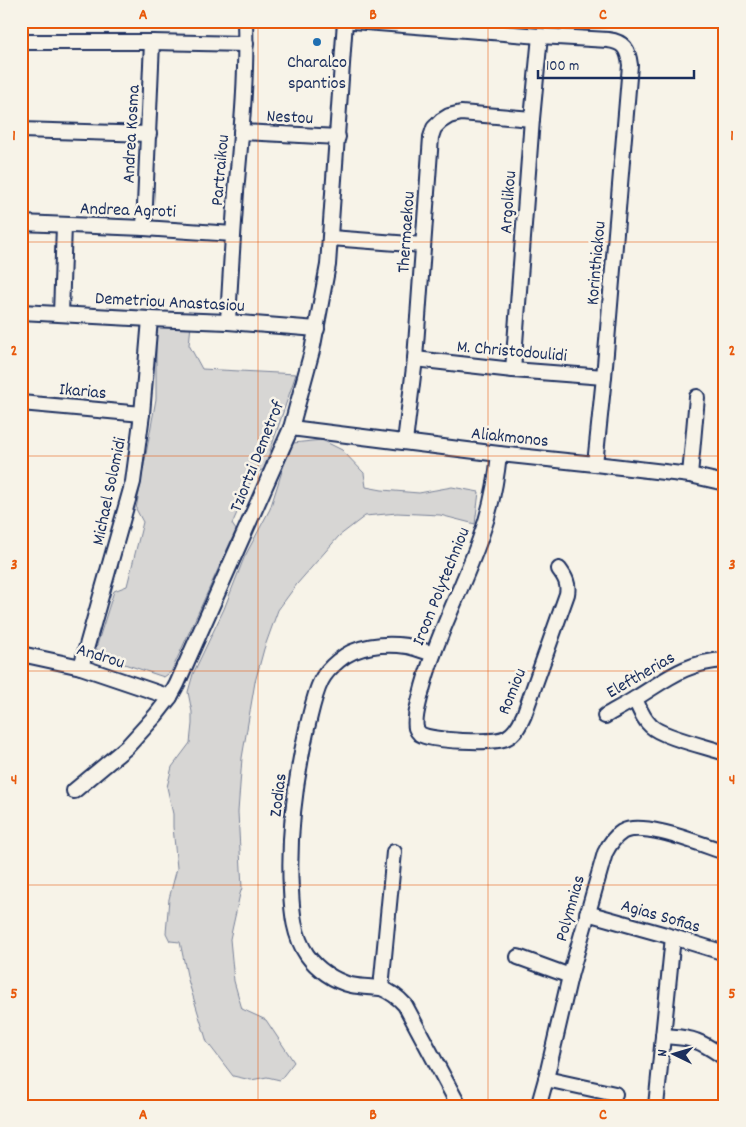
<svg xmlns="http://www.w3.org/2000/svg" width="746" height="1127" viewBox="0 0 746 1127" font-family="Dekko,sans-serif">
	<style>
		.green { fill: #d7d6d4; stroke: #798299 }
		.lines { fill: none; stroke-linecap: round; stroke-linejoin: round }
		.minor-casing { stroke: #1b2f5e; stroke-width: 18 }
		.minor { stroke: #f7f3e8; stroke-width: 14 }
		.grid { fill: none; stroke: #e8590c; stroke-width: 1; stroke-opacity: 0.55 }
		.poi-dot { fill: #1f6fb2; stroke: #f7f3e8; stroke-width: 2 }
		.labels { text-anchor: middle; stroke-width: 5; stroke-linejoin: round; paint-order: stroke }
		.poi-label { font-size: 18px; fill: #1b2f5e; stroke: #f7f3e8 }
		.street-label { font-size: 18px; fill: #1b2f5e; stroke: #f7f3e8 }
		.neatline { fill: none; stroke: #e8590c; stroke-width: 2 }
		.grid-label { font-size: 16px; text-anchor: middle; font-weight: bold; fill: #e8590c }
	</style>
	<rect width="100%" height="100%" fill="#f7f3e8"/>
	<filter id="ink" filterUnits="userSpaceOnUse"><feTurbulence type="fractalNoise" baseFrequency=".02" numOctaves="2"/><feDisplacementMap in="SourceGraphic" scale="10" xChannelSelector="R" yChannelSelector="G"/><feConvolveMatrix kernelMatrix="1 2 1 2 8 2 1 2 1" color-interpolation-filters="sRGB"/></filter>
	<g filter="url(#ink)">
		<!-- green -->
		<g class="green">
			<path d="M156,325H191L189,345L202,369L296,374L264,469L254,474L232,524L236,530L171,672L164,677L103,657L96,648L114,591L127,586L143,522L136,509L156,399Z"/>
			<path d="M322,440L342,450L364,473L366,487L382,490L419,493L452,487L479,492L475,524L440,515L397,513L365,516L339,536L297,584L278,610L264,649L255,682L242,758L238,812L242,888L240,894L230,939L234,981L242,1009L266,1020L294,1062L280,1080L267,1077L251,1080L233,1076L207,1042L188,980L180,942L170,941L166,933L169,899L177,868L173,827V814L167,787L172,767L190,743L192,724V712L188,692L193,674L224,609L244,558L270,509L284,465L293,443Z"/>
		</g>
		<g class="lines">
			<defs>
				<g id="minor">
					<path d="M353,21L540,36L608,40C624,42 628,49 630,65L604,377L595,464"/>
					<path d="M21,42H152L246,44"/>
					<path d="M21,130L149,134"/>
					<path d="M241,132L338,137"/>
					<path d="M21,223L144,228L233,234"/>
					<path d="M144,228L152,42"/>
					<path d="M331,238L423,245"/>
					<path d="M21,312L150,319L228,322L317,329"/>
					<path d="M61,314L64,225"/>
					<path d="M228,322C230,279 233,236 236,192C241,136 247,78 245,21"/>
					<path d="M415,359L513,370L604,377"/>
					<path d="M513,370L532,119L540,36"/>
					<path d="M21,403L142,414"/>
					<path d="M291,428L499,454L595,464L690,475L725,483"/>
					<path d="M405,442L415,359L431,137L434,128L441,121L449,116L461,113L532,119"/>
					<path d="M499,454C496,485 491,509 480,539C461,592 433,643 420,698C418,707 414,718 416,728C417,731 418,732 420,734C431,741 493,744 506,738C515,734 520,724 524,715L567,594C569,584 565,577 559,569"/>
					<path d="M690,475L697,397"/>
					<path d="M21,654L81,667L170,697"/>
					<path d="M81,667L133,482L142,414L150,319"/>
					<path d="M635,699C639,708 643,719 651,726C662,737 708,747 725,753"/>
					<path d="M605,716C615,710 625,705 636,698C667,679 686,662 725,660"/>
					<path d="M74,791L127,747L156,715L170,697L177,684L291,428L312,351L328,265L345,21"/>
					<path d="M394,852L381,988C391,992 398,997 405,1005L459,1106"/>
					<path d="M587,913L673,937L725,953"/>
					<path d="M518,957L570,976"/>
					<path d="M381,988C371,987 360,987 351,985C334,981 317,969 307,955C294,936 292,913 291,890C288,835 295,781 307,728C311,713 314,695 321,681C325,673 332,666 338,661C356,645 385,643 407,646C416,648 424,651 433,654"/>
					<path d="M663,1036C674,1037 686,1037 696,1041C707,1045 716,1052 725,1058"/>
					<path d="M546,1079L615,1094"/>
					<path d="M539,1104L546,1079L570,976L605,853C609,845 614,837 622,832C643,820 702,845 725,852"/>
					<path d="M656,1106L673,937"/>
				</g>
			</defs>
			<!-- minor casing -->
			<use href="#minor" class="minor-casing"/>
			<!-- minor -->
			<use href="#minor" class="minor"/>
		</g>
	</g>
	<!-- grid -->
	<path class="grid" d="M258,21V1106M488,21V1106M21,242H725M21,456H725M21,671H725M21,885H725"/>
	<!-- markers -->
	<circle class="poi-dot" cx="317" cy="42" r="5"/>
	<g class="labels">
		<!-- poi labels -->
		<g class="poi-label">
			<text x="317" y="67">Charalco<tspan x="317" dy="21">spantios</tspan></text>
		</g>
		<!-- street labels -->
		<g class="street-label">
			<text transform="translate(290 116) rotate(3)" y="6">Nestou</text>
			<text transform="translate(130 134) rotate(-87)" y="6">Andrea Kosma</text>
			<text transform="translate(219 170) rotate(-85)" y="6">Partraikou</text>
			<text transform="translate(507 202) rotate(-86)" y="6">Argolikou</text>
			<text transform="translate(128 209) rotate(2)" y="6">Andrea Agroti</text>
			<text transform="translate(405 232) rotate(-86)" y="6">Thermaekou</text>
			<text transform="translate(595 263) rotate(-85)" y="6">Korinthiakou</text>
			<text transform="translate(170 301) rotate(3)" y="6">Demetriou Anastasiou</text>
			<text transform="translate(512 350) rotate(5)" y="6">M. Christodoulidi</text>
			<text transform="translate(83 390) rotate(5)" y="6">Ikarias</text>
			<text transform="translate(510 436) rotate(6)" y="6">Aliakmonos</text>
			<text transform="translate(256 456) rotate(-68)" y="6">Tziortzi Demetrof</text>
			<text transform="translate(108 491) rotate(-78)" y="6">Michael Solomidi</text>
			<text transform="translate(440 586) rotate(-68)" y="6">Iroon Polytechniou</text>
			<text transform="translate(101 655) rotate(17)" y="6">Androu</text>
			<text transform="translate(640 674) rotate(-30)" y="6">Eleftherias</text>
			<text transform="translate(511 691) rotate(-68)" y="6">Romiou</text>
			<text transform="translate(277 795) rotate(-83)" y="6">Zodias</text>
			<text transform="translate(569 908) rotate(-74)" y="6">Polymnias</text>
			<text transform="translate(661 915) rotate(16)" y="6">Agias Sofias</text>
		</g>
	</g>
	<!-- margin -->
	<rect width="746" height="1127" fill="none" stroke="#f7f3e8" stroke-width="55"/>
	<!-- north arrow -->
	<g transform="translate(674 1054) rotate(275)" stroke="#f7f3e8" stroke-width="4" paint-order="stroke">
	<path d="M0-4L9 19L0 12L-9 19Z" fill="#1b2f5e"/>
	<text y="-8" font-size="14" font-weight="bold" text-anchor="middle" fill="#1b2f5e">N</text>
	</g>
	<!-- scale -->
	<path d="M538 70v8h156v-8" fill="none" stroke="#1b2f5e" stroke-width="2.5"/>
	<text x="546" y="70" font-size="15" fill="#1b2f5e" stroke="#f7f3e8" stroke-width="4" paint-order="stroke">100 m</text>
	<rect x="28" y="28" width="690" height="1072" class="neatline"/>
	<g class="grid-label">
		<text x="143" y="19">A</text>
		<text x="373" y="19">B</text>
		<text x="603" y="19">C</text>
		<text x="14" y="140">1</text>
		<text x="732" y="140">1</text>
		<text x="14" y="355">2</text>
		<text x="732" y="355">2</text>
		<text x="14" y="569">3</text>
		<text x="732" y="569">3</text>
		<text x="14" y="784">4</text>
		<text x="732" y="784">4</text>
		<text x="14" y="998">5</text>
		<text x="732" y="998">5</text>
		<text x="143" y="1119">A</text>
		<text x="373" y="1119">B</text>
		<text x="603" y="1119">C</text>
	</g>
</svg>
